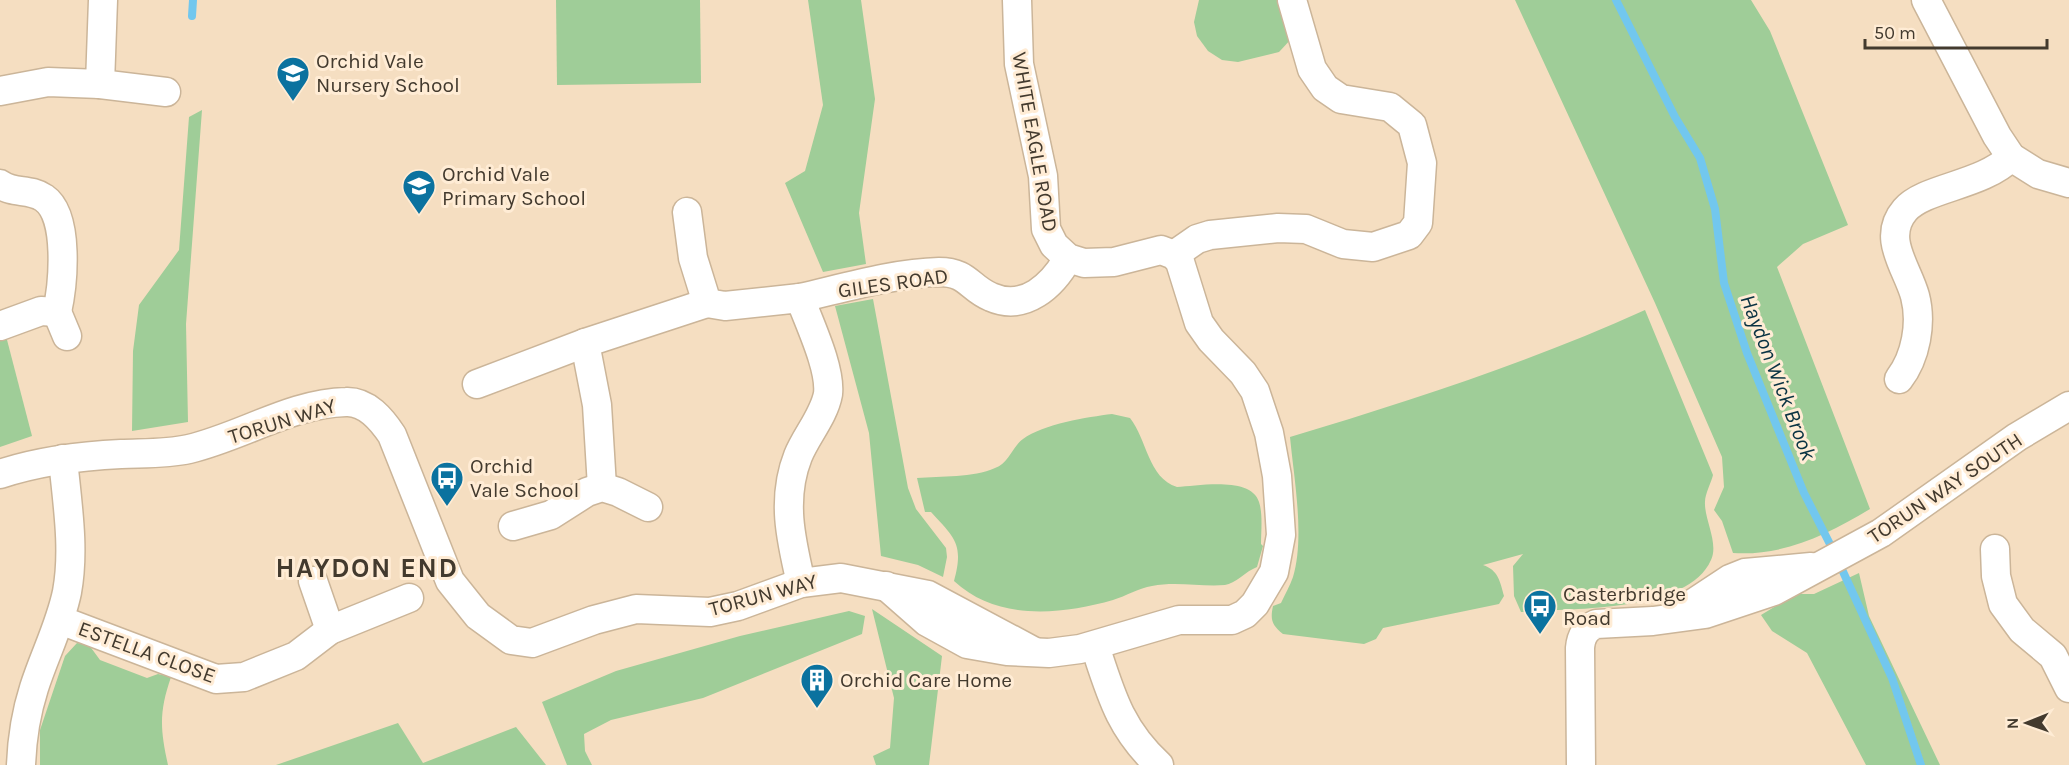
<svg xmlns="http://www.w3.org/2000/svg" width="2069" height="765" viewBox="0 0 2069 765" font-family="Karla,sans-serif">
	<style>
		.green { fill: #9fcd98 }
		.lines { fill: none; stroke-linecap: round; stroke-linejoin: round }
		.stream { stroke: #72c7ee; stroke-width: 8 }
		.minor-casing { stroke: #cbb599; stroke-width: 31 }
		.minor { stroke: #fff; stroke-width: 28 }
		.labels { text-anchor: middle; stroke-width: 6; stroke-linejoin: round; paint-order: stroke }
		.poi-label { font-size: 21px; fill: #433a2e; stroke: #ffecd5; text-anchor: start }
		.street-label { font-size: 21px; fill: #433a2e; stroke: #ffecd5 }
		.water-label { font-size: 22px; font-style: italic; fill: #0a3343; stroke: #ffecd5 }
		.district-label { font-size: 27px; font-weight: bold; letter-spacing: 1.5px; fill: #433a2e; stroke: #ffecd5 }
	</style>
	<rect width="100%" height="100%" fill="#f5dec1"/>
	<!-- green -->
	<g class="green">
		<path d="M556,0H700L701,83L557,85Z"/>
		<path d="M808,0H861L875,99L859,213L866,264L823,272L785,183L805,171L823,105Z"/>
		<path d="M1199,0H1281L1293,37L1279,52L1238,62L1222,60L1208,51L1197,36L1194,22Z"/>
		<path d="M1515,0H1751L1770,31L1848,225L1803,244L1777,267L1870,509C1826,535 1785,556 1733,553L1722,521L1714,510L1724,487L1722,457L1655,303Z"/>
		<path d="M202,110L186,324L188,422L132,431L133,351L139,305L179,250L189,117Z"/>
		<path d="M873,299L908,488L916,509L946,548L947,557L943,577L918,565L881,556L869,433L835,306Z"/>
		<path d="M1645,310L1713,475C1711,483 1705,494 1705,502C1704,519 1719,543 1711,560C1688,613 1570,608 1521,612L1514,596L1513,566L1523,554L1483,565C1498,570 1500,581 1504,596L1499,604L1383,628L1376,639L1364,644L1283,634C1272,625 1270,620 1273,606L1281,603C1285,594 1290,586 1293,577C1305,537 1294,479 1290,437C1410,401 1530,362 1645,310Z"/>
		<path d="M6,336L32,436L0,447V338Z"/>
		<path d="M1112,414L1130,418C1147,439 1148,478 1177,487C1198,486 1251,476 1259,502C1263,514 1261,531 1261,544L1263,546L1257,567C1246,571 1235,584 1225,585C1201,587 1176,581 1152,586C1139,588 1126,596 1113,600C1060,615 997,621 954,581C964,544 955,538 931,512H925L917,478C941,476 973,478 995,468C1009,463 1012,447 1023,439C1043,424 1088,417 1112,414Z"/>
		<path d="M1859,573L1869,616L1940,765H1866L1807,653L1772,631L1761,615L1784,601L1800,594H1814Z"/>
		<path d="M872,609L942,656L929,765H876L873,756L890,748L894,698Z"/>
		<path d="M849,611L865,616L862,634L703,698L611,720L584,734L585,751L592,765H567L542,702L616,671L740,636Z"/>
		<path d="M77,643L89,645L100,660L147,678L158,674L171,677C159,712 160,729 168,765H40V730L65,656Z"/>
		<path d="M398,723L423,763L516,727L546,765H276Z"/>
	</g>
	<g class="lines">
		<!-- stream -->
		<g class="stream">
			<path d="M1616,0L1675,117L1700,158L1715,209L1724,283L1747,353L1804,493L1834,552"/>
			<path d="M192,16L193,0"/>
			<path d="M1839,563L1892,678L1921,765"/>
		</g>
		<defs>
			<g id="minor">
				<path d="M1926,0L1997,136L2011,157L2038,174L2069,183"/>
				<path d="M100,84L166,92"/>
				<path d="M0,91L48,82L100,84L103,0"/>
				<path d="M0,184C13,194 30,188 44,198C70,216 63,285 57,312L41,311L0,326"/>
				<path d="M687,212L693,258L707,303L725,306L800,298C809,323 831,368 828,394C824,416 806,436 798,456C781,499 791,540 801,583"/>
				<path d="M1174,255L1197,239L1210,235L1278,228L1306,229L1343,244L1373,247L1409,235L1418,223L1422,163L1412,125L1390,107L1341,99L1325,88L1312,69L1292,0"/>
				<path d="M800,298C844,288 894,273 939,272C968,272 969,288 991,297C1025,312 1053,285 1068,258"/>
				<path d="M57,312L67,336"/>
				<path d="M585,343L597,405L602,487"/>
				<path d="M1899,379C1916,357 1922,323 1915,296C1907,267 1881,238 1905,210C1925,187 1982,186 2011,157"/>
				<path d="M477,384L585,343L707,303"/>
				<path d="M0,474C39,461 80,456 121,454C144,453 167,454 189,449C241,437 292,403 346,402C367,401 382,420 392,435L450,581L478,616L511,640L532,643L594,620L636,609L710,612L738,606L801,583L841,578L928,595L1033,651"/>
				<path d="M513,526L551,515L587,492L602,487L618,492L648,507"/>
				<path d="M1995,549L1996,576L2003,604L2022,630L2053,656L2069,688"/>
				<path d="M313,581L330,630"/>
				<path d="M886,586L927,622L967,644L1007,651L1049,653L1080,649L1179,620H1232L1245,614L1255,604L1274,572L1281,535L1277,476L1269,433L1255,391L1243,373L1211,340L1199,323L1180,262L1174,255L1161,250L1114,262L1084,263L1068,258L1054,245L1046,229L1043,176L1019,64L1017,0"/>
				<path d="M1677,614L1730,579L1745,573L1811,567"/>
				<path d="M60,620L216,679L244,677L296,656L330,630L409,598"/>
				<path d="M1095,646C1111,695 1120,729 1159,765"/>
				<path d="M21,765C22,739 26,713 34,688C44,656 60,626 67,592C75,549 67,502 63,459"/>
				<path d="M1581,765L1580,648C1581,636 1585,629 1596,624L1653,621L1705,614L1774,591L1881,533L2017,437L2069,406"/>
			</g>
		</defs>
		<!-- minor casing -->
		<use href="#minor" class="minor-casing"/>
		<!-- minor -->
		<use href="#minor" class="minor"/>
	</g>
	<!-- icons -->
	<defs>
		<symbol id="school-pin" viewBox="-11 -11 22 30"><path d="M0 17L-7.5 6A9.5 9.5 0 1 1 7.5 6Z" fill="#0b729f" stroke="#ffecd5"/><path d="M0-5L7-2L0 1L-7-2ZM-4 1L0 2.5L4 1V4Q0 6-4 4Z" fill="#fff"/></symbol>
		<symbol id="bus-pin" viewBox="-11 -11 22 30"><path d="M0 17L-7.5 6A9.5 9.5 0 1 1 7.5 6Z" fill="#0b729f" stroke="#ffecd5"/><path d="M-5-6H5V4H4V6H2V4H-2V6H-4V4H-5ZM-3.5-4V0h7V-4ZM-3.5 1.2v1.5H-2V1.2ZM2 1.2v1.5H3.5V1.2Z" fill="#fff"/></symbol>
		<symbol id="building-pin" viewBox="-11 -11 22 30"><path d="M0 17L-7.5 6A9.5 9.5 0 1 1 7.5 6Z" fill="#0b729f" stroke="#ffecd5"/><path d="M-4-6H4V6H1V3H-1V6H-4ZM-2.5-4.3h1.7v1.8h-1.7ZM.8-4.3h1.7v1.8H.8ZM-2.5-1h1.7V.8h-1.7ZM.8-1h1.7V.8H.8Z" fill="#fff"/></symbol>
	</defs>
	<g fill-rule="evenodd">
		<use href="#school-pin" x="274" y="54" width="38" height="52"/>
		<use href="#school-pin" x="400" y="167" width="38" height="52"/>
		<use href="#bus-pin" x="428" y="459" width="38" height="52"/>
		<use href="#bus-pin" x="1521" y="587" width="38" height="52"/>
		<use href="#building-pin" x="798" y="661" width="38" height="52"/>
	</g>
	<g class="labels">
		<!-- poi labels -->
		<g class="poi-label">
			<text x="316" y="68">Orchid Vale<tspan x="316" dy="24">Nursery School</tspan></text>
			<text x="442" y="181">Orchid Vale<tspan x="442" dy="24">Primary School</tspan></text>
			<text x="470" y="473">Orchid<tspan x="470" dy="24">Vale School</tspan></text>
			<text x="1563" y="601">Casterbridge<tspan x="1563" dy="24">Road</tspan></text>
			<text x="840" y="687">Orchid Care Home</text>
		</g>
		<!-- street labels -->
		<g class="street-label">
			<text transform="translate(1035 142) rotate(80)" y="7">WHITE EAGLE ROAD</text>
			<text transform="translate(893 283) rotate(-8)" y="7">GILES ROAD</text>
			<text transform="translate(282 421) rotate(-17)" y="7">TORUN WAY</text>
			<text transform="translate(1945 488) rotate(-34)" y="7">TORUN WAY SOUTH</text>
			<text transform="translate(763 595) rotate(-15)" y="7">TORUN WAY</text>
			<text transform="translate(147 652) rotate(20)" y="7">ESTELLA CLOSE</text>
		</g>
		<!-- water labels -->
		<g class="water-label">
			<text transform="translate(1779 377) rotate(69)" y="8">Haydon Wick Brook</text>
		</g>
		<!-- district labels -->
		<g class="district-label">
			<text x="367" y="577">HAYDON END</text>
		</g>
	</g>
	<!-- north arrow -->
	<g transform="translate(2027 723) rotate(269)" stroke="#ffecd5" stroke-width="4.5" paint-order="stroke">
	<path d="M0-4.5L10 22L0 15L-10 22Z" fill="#433a2e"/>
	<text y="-9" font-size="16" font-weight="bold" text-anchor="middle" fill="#433a2e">N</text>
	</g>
	<!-- scale -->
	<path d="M1865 39v9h182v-9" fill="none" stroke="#433a2e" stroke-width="3"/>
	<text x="1874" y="39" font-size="18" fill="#433a2e" stroke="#ffecd5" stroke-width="4.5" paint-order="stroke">50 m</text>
</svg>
